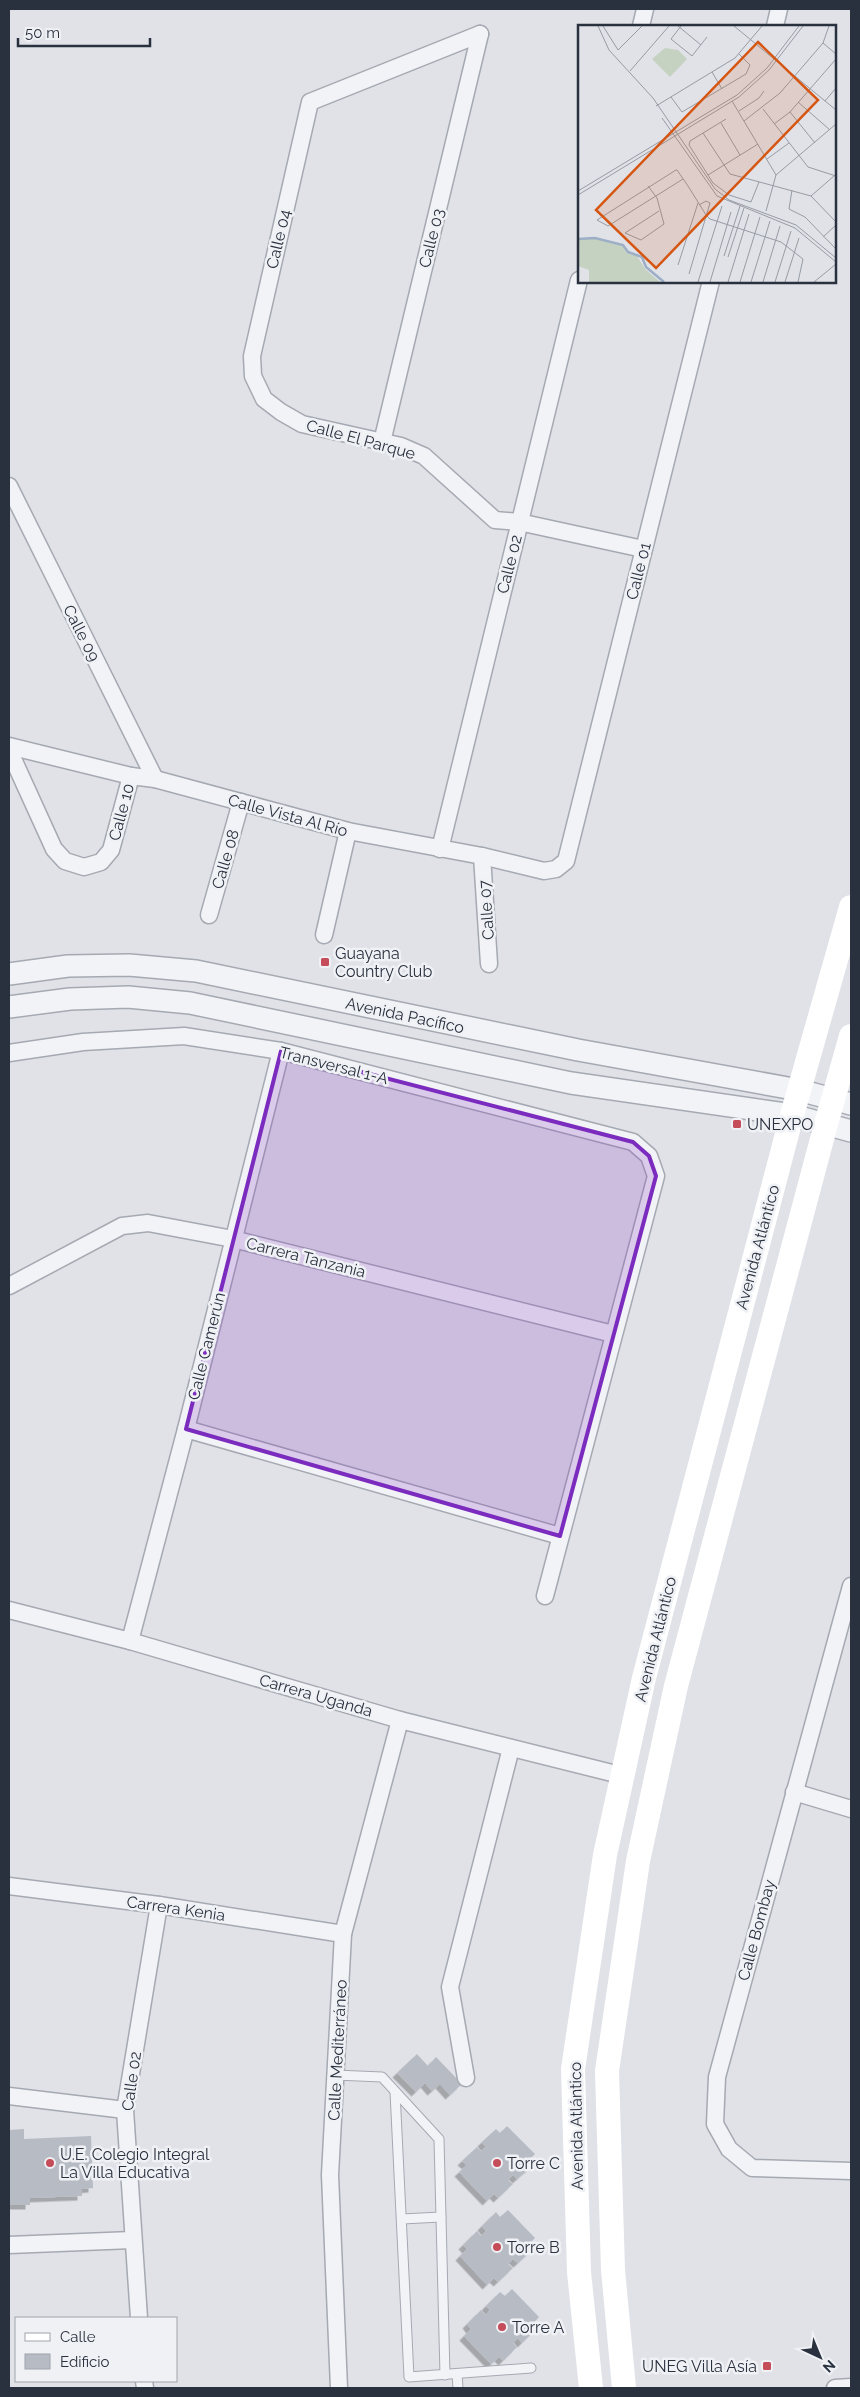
<svg xmlns="http://www.w3.org/2000/svg" width="860" height="2397" viewBox="0 0 860 2397" font-family="Raleway,sans-serif">
	<style>
		.building { fill: #b7bcc4; filter: url(#shadow) }
		.lines { fill: none; stroke-linecap: round; stroke-linejoin: round }
		.service-casing { stroke: #a5a9b2; stroke-width: 11 }
		.minor-casing { stroke: #a5a9b2; stroke-width: 19 }
		.tertiary-casing { stroke: #a5a9b2; stroke-width: 24 }
		.service { stroke: #f2f3f6; stroke-width: 9 }
		.minor { stroke: #f2f3f6; stroke-width: 16 }
		.tertiary { stroke: #f2f3f6; stroke-width: 21 }
		.secondary { stroke: #fff; stroke-width: 24 }
		.marked { fill: #7b2cbf; fill-opacity: 0.2; stroke: #7b2cbf; stroke-width: 4; stroke-linejoin: round }
		.poi-dot { fill: #c54c59; stroke: #eff1f5; stroke-width: 2 }
		.labels { text-anchor: middle; stroke-width: 5; stroke-linejoin: round; paint-order: stroke }
		.street-label { font-size: 16px; fill: #29303e; stroke: #eff1f5 }
		.poi-label { font-size: 16px; fill: #29303e; stroke: #eff1f5; text-anchor: start }
		.inset-river { fill: none; stroke: #9dafc6; stroke-width: 2.5 }
		.inset-road { fill: none; stroke: #979ba4; stroke-width: 1 }
		.view { fill: #d55511; fill-opacity: 0.15; stroke: #d55511; stroke-width: 2.5 }
		.inset-edge { fill: none; stroke: #29303e; stroke-width: 2.5 }
	</style>
	<defs>
		<filter id="shadow"><feDropShadow dx="-4.5" dy="4.5" stdDeviation="0" flood-color="#0004"/></filter>
	</defs>
	<rect width="100%" height="100%" fill="#e0e2e8"/>
	<!-- building -->
	<g class="building">
		<path d="M417,2054L428,2066L436,2057L462,2084L450,2095L440,2084L432,2091L425,2083L416,2092L397,2073Z"/>
		<path d="M507,2126L535,2154L528,2161L532,2166L517,2179L513,2175L508,2180L513,2184L498,2198L494,2194L487,2201L459,2172L467,2165L462,2161L477,2147L481,2151L486,2147L482,2142L496,2129L500,2133Z"/>
		<path d="M24,2129V2139L91,2136L93,2188L82,2189V2196L30,2198V2205H9V2130Z"/>
		<path d="M508,2210L535,2238L528,2245L532,2250L518,2263L513,2259L508,2264L513,2268L498,2282L494,2278L487,2285L460,2256L467,2249L463,2245L477,2231L481,2236L486,2231L482,2226L496,2212L500,2217Z"/>
		<path d="M512,2289L539,2317L532,2325L536,2329L522,2343L518,2338L513,2343L517,2347L503,2361L499,2357L491,2364L464,2336L471,2329L467,2324L481,2310L486,2315L490,2310L486,2306L500,2292L505,2296Z"/>
	</g>
	<g class="lines">
		<defs>
			<g id="service">
				<path d="M335,2075L382,2077L439,2139L445,2375"/>
				<path d="M395,2092L409,2377L531,2368"/>
				<path d="M402,2219L441,2217"/>
				<path d="M457,2374L458,2388"/>
			</g>
			<g id="minor">
				<path d="M641,26L645,9"/>
				<path d="M775,26L779,9"/>
				<path d="M480,34L310,102L252,356L253,376L264,399L281,412L302,424L401,446L424,456L495,520L519,522L643,549"/>
				<path d="M382,442L480,34"/>
				<path d="M9,486L155,779"/>
				<path d="M9,746L131,776L155,779L348,831L482,856L544,871L556,869L566,861L711,281"/>
				<path d="M9,750L54,849L65,861L84,867L101,862L111,850L131,776"/>
				<path d="M440,849L579,280"/>
				<path d="M482,856L489,964"/>
				<path d="M209,915L241,802"/>
				<path d="M324,935L348,831"/>
				<path d="M9,1053L83,1042L184,1036L281,1051L633,1142L649,1156L656,1176L545,1596"/>
				<path d="M9,1286L122,1226L148,1223L233,1239L613,1334"/>
				<path d="M186,1429L560,1536"/>
				<path d="M851,1586L717,2077L715,2124L729,2149L752,2168L851,2171"/>
				<path d="M9,1610L130,1641L400,1720L624,1776"/>
				<path d="M130,1641L186,1429L281,1051"/>
				<path d="M794,1792L851,1809"/>
				<path d="M9,1886L159,1905L343,1934"/>
				<path d="M466,2078L450,1987L511,1748"/>
				<path d="M9,2096L125,2110"/>
				<path d="M9,2245L132,2240"/>
				<path d="M139,2318L125,2110L159,1905"/>
				<path d="M144,2381L145,2388"/>
				<path d="M339,2388L330,2175L343,1934L400,1720"/>
				<path d="M835,2388L851,2387"/>
			</g>
			<g id="tertiary">
				<path d="M9,974L68,966L129,965L196,971L578,1050L799,1090L851,1104"/>
				<path d="M9,1007L70,999L128,997L190,1003L571,1083L792,1115L851,1131"/>
			</g>
		</defs>
		<!-- service casing -->
		<use href="#service" class="service-casing"/>
		<!-- minor casing -->
		<use href="#minor" class="minor-casing"/>
		<!-- tertiary casing -->
		<use href="#tertiary" class="tertiary-casing"/>
		<!-- service -->
		<use href="#service" class="service"/>
		<!-- minor -->
		<use href="#minor" class="minor"/>
		<!-- tertiary -->
		<use href="#tertiary" class="tertiary"/>
		<!-- secondary -->
		<g class="secondary">
			<path d="M591,2388L579,2272L573,2069L605,1855L644,1678L792,1115L851,907"/>
			<path d="M624,2388L613,2270L607,2071L638,1861L676,1686L826,1124L851,1036"/>
		</g>
	</g>
	<!-- marked area -->
	<path class="marked" d="M281,1051L633,1142L649,1156L656,1176L560,1536L186,1429Z"/>
	<!-- markers -->
	<g class="poi-dot">
		<rect x="320" y="957" width="10" height="10" rx="2.5"/>
		<rect x="732" y="1119" width="10" height="10" rx="2.5"/>
		<circle cx="50" cy="2163" r="5"/>
		<circle cx="497" cy="2163" r="5"/>
		<circle cx="497" cy="2247" r="5"/>
		<circle cx="502" cy="2327" r="5"/>
		<rect x="762" y="2361" width="10" height="10" rx="2.5"/>
	</g>
	<g class="labels">
		<!-- street labels -->
		<g class="street-label">
			<text transform="translate(431 238) rotate(-76)" y="6">Calle 03</text>
			<text transform="translate(278 239) rotate(-77)" y="6">Calle 04</text>
			<text transform="translate(361 439) rotate(15)" y="6">Calle El Parque</text>
			<text transform="translate(509 564) rotate(-76)" y="6">Calle 02</text>
			<text transform="translate(638 571) rotate(-76)" y="6">Calle 01</text>
			<text transform="translate(82 633) rotate(63)" y="6">Calle 09</text>
			<text transform="translate(121 812) rotate(-75)" y="6">Calle 10</text>
			<text transform="translate(288 815) rotate(15)" y="6">Calle Vista Al Río</text>
			<text transform="translate(225 859) rotate(-74)" y="6">Calle 08</text>
			<text transform="translate(486 910) rotate(-94)" y="6">Calle 07</text>
			<text transform="translate(405 1015) rotate(12)" y="6">Avenida Pacífico</text>
			<text transform="translate(334 1065) rotate(14)" y="6">Transversal 1-A</text>
			<text transform="translate(757 1247) rotate(-75)" y="6">Avenida Atlántico</text>
			<text transform="translate(306 1257) rotate(14)" y="6">Carrera Tanzania</text>
			<text transform="translate(206 1346) rotate(-76)" y="6">Calle Camerún</text>
			<text transform="translate(655 1639) rotate(-76)" y="6">Avenida Atlántico</text>
			<text transform="translate(316 1695) rotate(16)" y="6">Carrera Uganda</text>
			<text transform="translate(176 1908) rotate(8)" y="6">Carrera Kenia</text>
			<text transform="translate(756 1930) rotate(-75)" y="6">Calle Bombay</text>
			<text transform="translate(337 2050) rotate(-87)" y="6">Calle Mediterráneo</text>
			<text transform="translate(131 2081) rotate(-82)" y="6">Calle 02</text>
			<text transform="translate(576 2126) rotate(-91)" y="6">Avenida Atlántico</text>
		</g>
		<!-- poi labels -->
		<g class="poi-label">
			<text x="335" y="959">Guayana<tspan x="335" dy="18">Country Club</tspan></text>
			<text x="747" y="1130">UNEXPO</text>
			<text x="60" y="2160">U.E. Colegio Integral<tspan x="60" dy="18">La Villa Educativa</tspan></text>
			<text x="507" y="2169">Torre C</text>
			<text x="507" y="2253">Torre B</text>
			<text x="512" y="2333">Torre A</text>
			<text x="757" y="2372" text-anchor="end">UNEG Villa Asía</text>
		</g>
	</g>
	<!-- overview -->
	<g transform="translate(578 25)">
		<rect width="258" height="258" fill="#e0e2e8"/>
		<path d="M87,23L100,25L109,34L92,52L74,34ZM17,213L45,220L48,227L59,231L67,244L82,257H11V245L0,241V214Z" fill="#c5d1c1"/>
		<path class="inset-river" d="M0,214L17,213L45,220L50,227L64,232L68,242L86,257"/>
		<path class="inset-road" d="M20,1L31,25L75,73L137,164L151,175L218,200L258,233M25,1L40,25L64,1M100,1L123,20M103,1L93,14L114,31L129,12M156,1L258,85M245,18L258,29M52,46L91,1M134,47L144,64M93,72L104,87L168,49L172,40L161,29M154,76L198,150M247,76L258,63M220,77L252,105M78,81L157,33L184,1M185,84L230,142L258,151M161,86L181,73L186,66M212,87L237,118M84,93L139,171L217,203L258,237M148,94L112,116L111,120L135,158L151,170L173,177L181,157M166,96L202,68L245,18L251,1M143,98L162,130M196,99L212,87L258,34M125,108L152,149L233,171L258,197M189,134L211,118M130,150L180,119M105,154L30,201L19,195L98,145H99L110,161L128,190L132,194L203,217L225,234L220,257M214,165L211,184L227,192L258,224M0,166L159,70L189,43L221,1M0,170L161,72L191,45L225,1M233,171L256,151M188,186L198,150L258,99M47,208L63,215L86,199L79,173L70,161M47,208L81,186M245,212L258,200M146,231L162,181M150,232L166,183M100,240L120,178M111,249L132,178L128,176L121,180M120,257L144,181M132,257L153,187M150,257L171,189M162,257L182,192M173,257L192,196M185,257L202,201M197,257L213,206M207,257L221,213M236,257L258,239"/>
		<path class="view" d="M180,17L240,75L78,243L18,185Z"/>
		<rect width="258" height="258" class="inset-edge"/>
	</g>
	<!-- border -->
	<rect width="860" height="2397" fill="none" stroke="#29303e" stroke-width="20"/>
	<!-- legend -->
	<rect x="15" y="2317" width="162" height="65" fill="#eff1f5" stroke="#a0a4ac"/>
	<rect x="25" y="2333" width="25" height="8" fill="#ffffff" stroke="#a0a4ac"/>
	<text x="60" y="2342" font-size="15" fill="#29303e">Calle</text>
	<rect x="25" y="2354" width="25" height="15" fill="#b7bcc4" stroke="#a0a4ac"/>
	<text x="60" y="2367" font-size="15" fill="#29303e">Edificio</text>
	<!-- north arrow -->
	<g transform="translate(820 2357) rotate(136)" stroke="#eff1f5" stroke-width="4" paint-order="stroke">
	<path d="M0-4L9 19L0 12L-9 19Z" fill="#29303e"/>
	<text y="-8" font-size="14" font-weight="bold" text-anchor="middle" fill="#29303e">N</text>
	</g>
	<!-- scale -->
	<path d="M18 38v8h132v-8" fill="none" stroke="#29303e" stroke-width="2.5"/>
	<text x="25" y="38" font-size="15" fill="#29303e" stroke="#eff1f5" stroke-width="4" paint-order="stroke">50 m</text>
</svg>
